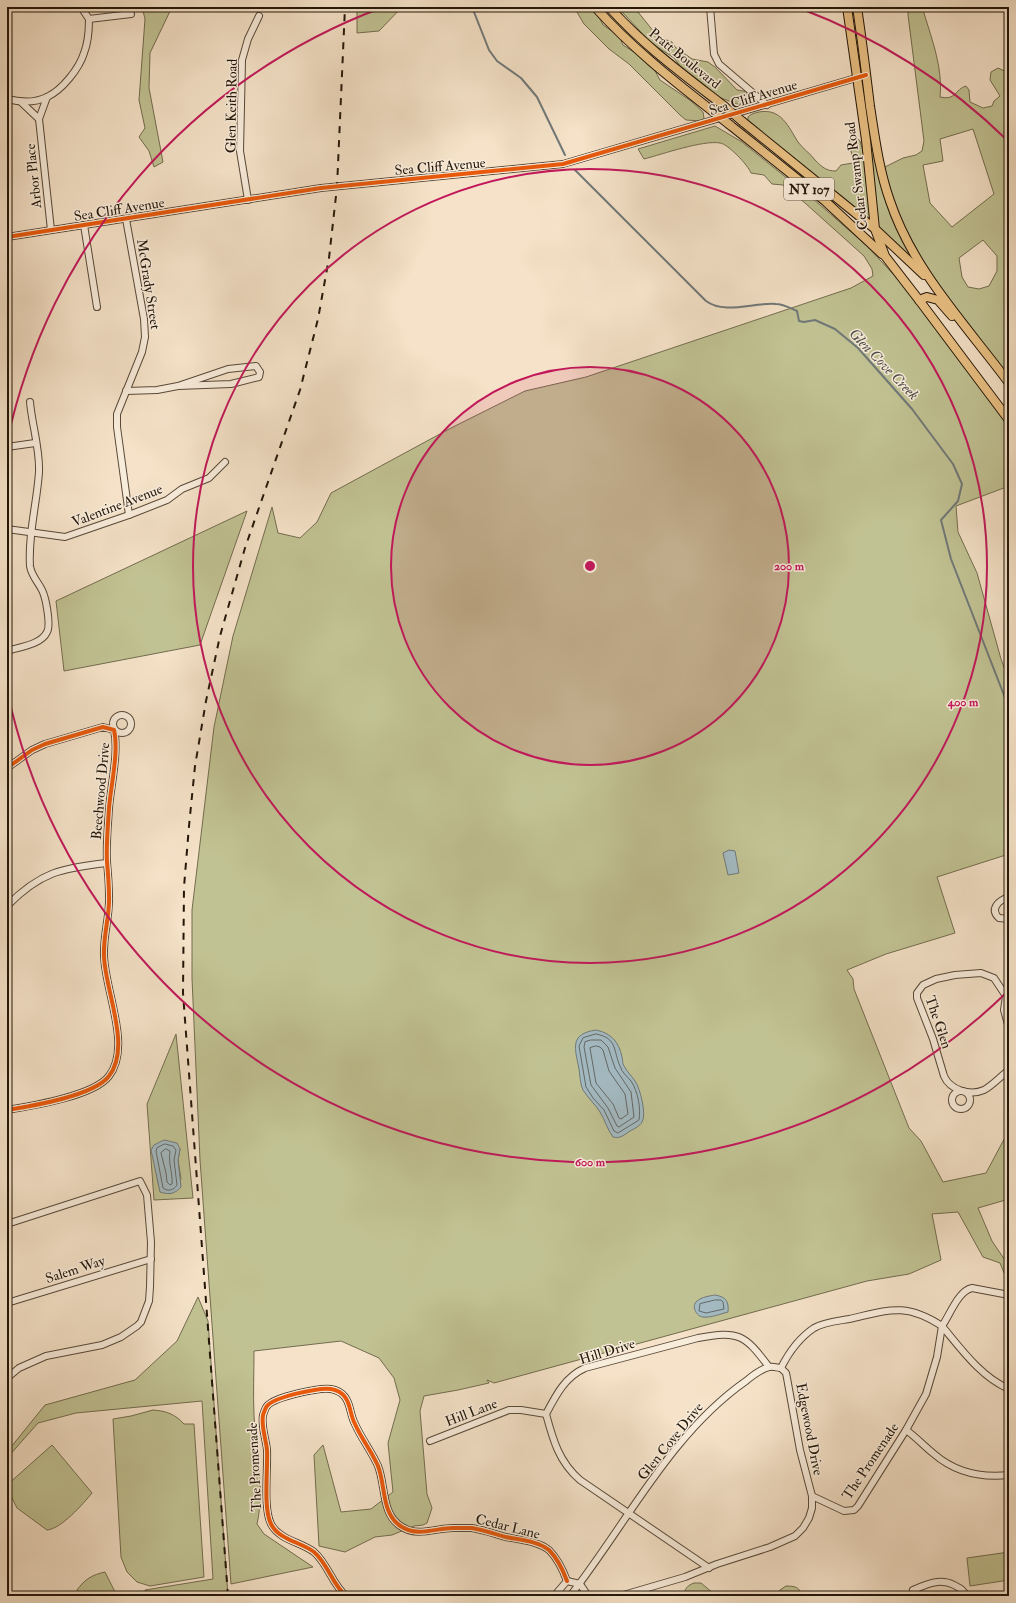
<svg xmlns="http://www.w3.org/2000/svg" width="1016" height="1603" viewBox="0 0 1016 1603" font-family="'IM FELL Double Pica',serif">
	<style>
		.green { fill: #c1c293; stroke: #726c4e; fill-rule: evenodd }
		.water { fill: #a3bac2; stroke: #707878 }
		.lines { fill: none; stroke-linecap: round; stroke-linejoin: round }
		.shore { stroke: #636866; stroke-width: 1 }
		.stream { stroke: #707878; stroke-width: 2 }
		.minor-casing { stroke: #584939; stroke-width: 8 }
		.major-casing { stroke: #231609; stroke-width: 10 }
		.minor { stroke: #f8ecdb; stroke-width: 6 }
		.major { stroke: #eac184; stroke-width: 8 }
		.rail { stroke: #231609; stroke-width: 2; stroke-dasharray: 7 7; stroke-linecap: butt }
		.major-bridge-casing { stroke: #231609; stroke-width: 10; stroke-linecap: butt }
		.major-bridge { stroke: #eac184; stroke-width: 8 }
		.cycleway-casing { stroke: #f8ecdb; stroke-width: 6 }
		.cycleway { stroke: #e8590c; stroke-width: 4 }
		.ring { fill: none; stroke: #c2185b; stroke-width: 2 }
		.labels { text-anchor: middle; stroke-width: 3; stroke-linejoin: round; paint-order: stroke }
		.shield { fill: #f8ecdb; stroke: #635648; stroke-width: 1 }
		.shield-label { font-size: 13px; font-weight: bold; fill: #231609 }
		.street-label { font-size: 14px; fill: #231609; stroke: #f8ecdb }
		.water-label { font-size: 15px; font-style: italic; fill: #504f4a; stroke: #f8ecdb }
		.centre { fill: #c2185b; stroke: #f8ecdb; stroke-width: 2 }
		.ring-label { font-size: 12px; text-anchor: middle; font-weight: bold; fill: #c2185b; stroke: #f8ecdb; stroke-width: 3; stroke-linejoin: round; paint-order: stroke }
	</style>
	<rect width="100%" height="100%" fill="#f5e2c8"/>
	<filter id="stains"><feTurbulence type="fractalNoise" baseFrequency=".005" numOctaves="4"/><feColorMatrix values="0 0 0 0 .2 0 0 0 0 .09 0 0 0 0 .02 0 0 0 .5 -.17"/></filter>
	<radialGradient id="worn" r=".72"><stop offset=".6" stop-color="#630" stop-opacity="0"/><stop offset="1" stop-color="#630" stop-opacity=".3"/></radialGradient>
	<!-- green -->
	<g class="green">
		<path d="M142,7H172L150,53L149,88L163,162L154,167L149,151L139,137L145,128L139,100L145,19Z"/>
		<path d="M357,7H402L379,31L357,33Z"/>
		<path d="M574,7H591L600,19L603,25L619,36L623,45L640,56L654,69L660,80L691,101L703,112L704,118L701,121L686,120L680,115L629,64L609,49L584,24Z"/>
		<path d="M616,7H634L658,37L672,42L675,47L692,59L708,62L715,67L737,90C743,91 749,91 752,97L751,102L743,105L737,104L713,95L687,75L674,58L651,43L626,16Z"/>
		<path d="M911,7H921L924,13C932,40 943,68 940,97C956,101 955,89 966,86L969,90L970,102L983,108L992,106L994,101L1000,96L990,80L991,72L998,68L1009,73V131L1004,132L1009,168V380L931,281L748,121V117C751,114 754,113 759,112C781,108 788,126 798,142C803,149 810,153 815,160C822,167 826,171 836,171L841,165L853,163C854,155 847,146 850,139L857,138L860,141L863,151L870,133L877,150L881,169L903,158L916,155L922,151L924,141L908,15V9ZM973,129L994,194L952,227L930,203L923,165L943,161L940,139ZM983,240L997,256V271L989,286L979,289L968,287L962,277L959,258Z"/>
		<path d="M715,126L742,142L819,204L867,246L906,288L1009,423V486L956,506L958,532L977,573L1001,659L1009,681V854L937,877L955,933L886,954L847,970L853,979L854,989L909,1128L921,1141L943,1182L986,1173L1009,1130V1199L978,1208L992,1241L1009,1266V1285L1000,1263L983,1257L958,1212L932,1214L941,1260L909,1274L867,1281L494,1383L487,1380L489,1383L458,1390L424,1396L420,1411L427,1494L432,1508L427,1523L423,1525L414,1526L392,1535L375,1537L345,1552L319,1546L314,1455L323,1445L341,1512L371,1509L393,1492L388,1443L400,1400L394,1378L379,1358L341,1341L254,1351C254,1373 253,1394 254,1416C256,1451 265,1489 257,1524L264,1534L313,1567L231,1584L200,1160L192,978V910L214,727L233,636L272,507L278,533L300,538L317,522L331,493L451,428L525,391L586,377L851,288L873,276L872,269L864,256L805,203L783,185L772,184L764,175L751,173C748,165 728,144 720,143C703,140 663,154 644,159L638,149Z"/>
		<path d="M247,511L200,645L64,671L56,601Z"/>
		<path d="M176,1034L193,1198L154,1200L147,1104ZM180,1149L178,1160L181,1179L171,1194L158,1183L157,1175Z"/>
		<path d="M198,1297L208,1321L228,1596H145V1590L213,1579L202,1401L76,1413L38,1423L7,1458V1452L45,1405L135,1380L177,1341Z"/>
		<path d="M153,1410C166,1411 175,1414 184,1424H194L204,1577L150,1586L137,1582L127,1572L121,1557L113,1419L131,1416Z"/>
		<path d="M52,1445L92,1493C83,1504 61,1529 47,1530L17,1508L7,1488V1485Z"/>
		<path d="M1009,1552V1580L970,1586L967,1558Z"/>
		<path d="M105,1572L117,1596H78L77,1590C85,1579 92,1575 105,1572Z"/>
		<path d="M694,1583H701L713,1593L747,1596H684C684,1589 688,1585 694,1583Z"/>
		<path d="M786,1586C795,1586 800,1587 802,1596H778L780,1590Z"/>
	</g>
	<!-- water -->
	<g class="water">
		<path d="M729,850L735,851L739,873L728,875L723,853Z"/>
		<path d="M596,1030C611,1033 619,1042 622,1057C623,1060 622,1063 624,1066C627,1072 632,1076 635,1081C640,1088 647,1115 642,1122C640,1126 634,1129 630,1131C624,1135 620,1139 613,1137C607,1129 605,1120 600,1112C595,1104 588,1098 583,1090C580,1084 580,1075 579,1069C575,1048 569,1034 596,1030Z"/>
		<path d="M164,1140L177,1143L180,1149L178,1160L181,1187C175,1194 169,1195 160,1192L151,1150L154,1145Z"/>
		<path d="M715,1295C726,1297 729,1301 728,1312C720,1314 711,1318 703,1317C696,1316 691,1306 697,1301C702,1297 709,1296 715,1295Z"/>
	</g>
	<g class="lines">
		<!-- shore -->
		<g class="shore">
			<path d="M596,1034C618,1038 613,1051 620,1066C622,1073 627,1076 631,1081C638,1091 641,1109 639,1120L618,1133L614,1131L604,1110L593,1098L586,1087L579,1046L583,1038Z"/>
			<path d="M591,1040H601L608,1047L615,1068L631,1092L634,1117L619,1127L617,1126L608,1108L591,1085L584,1047L585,1042Z"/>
			<path d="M596,1046L600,1047L603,1050L609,1071L625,1094L628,1114L621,1119L619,1118L613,1104L596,1083L590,1048Z"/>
			<path d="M165,1144L173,1146L176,1150L174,1160L177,1185C174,1190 168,1192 163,1188L156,1151L157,1148Z"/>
			<path d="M166,1149L170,1151C168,1164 173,1173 172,1184L170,1185L167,1182L166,1173L161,1153Z"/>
			<path d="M715,1300H721L723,1302L724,1309L706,1313L699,1311L700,1304Z"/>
		</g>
		<!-- stream -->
		<g class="stream">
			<path d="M472,7L489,50L497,61L521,78L537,97L565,155"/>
			<path d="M575,170L706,301C725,315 754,302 776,304C783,304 790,308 797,311L799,321L804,322L815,320L835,329L858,348L912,409L953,464L962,484L958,501L941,520L951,559L1009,708"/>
		</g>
		<defs>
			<g id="minor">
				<path d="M81,7L89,19"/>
				<path d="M710,7L714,54L719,64L767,105"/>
				<path d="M89,19L131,14"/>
				<path d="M7,99C19,102 35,103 47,97C62,90 79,69 84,53C88,43 89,31 89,19"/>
				<path d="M21,102L39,119L51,230"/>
				<path d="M39,119L47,97"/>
				<path d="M248,200L240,151L242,60L248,39L259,16"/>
				<path d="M126,219L144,319L145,337L142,352L117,414V427L129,515"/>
				<path d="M84,225L97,307"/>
				<path d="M7,237L321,188L563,164L866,75"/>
				<path d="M256,366L260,372L259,377L231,384L178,386L228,369Z"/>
				<path d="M126,391L157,390L178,386"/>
				<path d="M7,447L35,443"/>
				<path d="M7,529L65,537L129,515L167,500L182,489L209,478L225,462"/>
				<path d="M7,651C19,647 41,645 47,632C51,625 46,598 42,590C38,582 31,575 30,566C28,534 37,503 39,472C40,449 32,425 30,402"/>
				<circle cx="122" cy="724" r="9"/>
				<path d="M7,768L32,750L45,744L103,727L114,730C119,751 111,785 109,808C108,826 106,844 107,862C108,873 109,884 109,896C110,916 103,935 104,956C105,991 132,1047 109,1076C94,1096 32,1106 7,1110"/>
				<path d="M1009,897C999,900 989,909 999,918L1009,919"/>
				<path d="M7,906C40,872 62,868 107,863"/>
				<path d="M1006,996L994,978L981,973L955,975L936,979L923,985L917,993V998L933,1039L944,1076C950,1090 970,1096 984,1090C993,1085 1001,1076 1009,1070"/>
				<path d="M1006,996L1004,1010L1009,1028"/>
				<circle cx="961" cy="1100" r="9"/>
				<path d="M7,1224L140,1181L147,1195L151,1242L150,1287L149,1301L141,1322L137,1326L121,1337L102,1345L46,1356L19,1368L7,1378"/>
				<path d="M7,1303L151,1259"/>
				<path d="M942,1326C961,1349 981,1377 1009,1389"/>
				<path d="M781,1368C789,1352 799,1338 814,1328C824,1322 838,1321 849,1319C889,1310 905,1302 942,1326C950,1315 958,1291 972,1288L1009,1295"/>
				<path d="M906,1430C916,1437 924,1446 934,1454C956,1473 981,1478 1009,1475"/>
				<path d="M430,1441L509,1410H521L546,1414"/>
				<path d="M812,1496L844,1511L854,1510L858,1506L906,1430L926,1394L937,1357L942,1326"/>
				<path d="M709,1568L580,1480C559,1462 553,1440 546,1414C556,1395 565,1377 585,1368L698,1338C739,1330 745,1335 769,1367"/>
				<path d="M913,1590C927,1584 940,1578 954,1585C960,1588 964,1590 966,1596"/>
				<path d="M346,1596C332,1584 328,1564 314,1552C301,1542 279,1540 271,1524C263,1508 268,1470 267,1450C266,1439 261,1427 263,1415C264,1413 265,1408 267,1406C274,1397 320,1387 331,1389C337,1390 342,1393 345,1397C351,1405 350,1415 355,1424C361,1438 372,1452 378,1466C386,1486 381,1515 402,1527C418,1537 436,1528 453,1528C459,1528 466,1528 472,1528C484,1530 495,1534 506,1537C520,1540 538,1541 549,1550C558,1559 563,1570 567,1581"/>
				<path d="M554,1596L567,1581L580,1584L588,1596"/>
				<path d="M570,1596C626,1525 670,1434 746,1381C752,1376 762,1369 769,1367C773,1366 778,1368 781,1368"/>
				<path d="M620,1596L685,1577L717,1564L770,1547L795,1536L803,1528L809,1518L812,1508V1496L800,1450L787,1378L786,1373L781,1368"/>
			</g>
			<g id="major">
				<path d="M595,7C630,46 670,78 711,110"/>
				<path d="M609,7C643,45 684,75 724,106"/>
				<path d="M847,7L866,140L875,229L885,256L919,300L1009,420"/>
				<path d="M857,7C862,40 866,73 870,106C875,138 879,170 890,201C913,270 966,325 1009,383"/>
				<path d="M743,122L875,229L924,275"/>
				<path d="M730,125L825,201L882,254"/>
				<path d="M919,300L927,297L938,300L952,316"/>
			</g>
		</defs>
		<!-- minor casing -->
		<use href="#minor" class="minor-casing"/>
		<!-- major casing -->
		<use href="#major" class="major-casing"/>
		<!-- minor -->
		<use href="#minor" class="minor"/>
		<!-- major -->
		<use href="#major" class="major"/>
		<!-- rail -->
		<path class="rail" d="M228,1596L183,993L184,887L189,826L195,766L206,701L220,636L245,548L300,390L318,319L329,258L337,187L345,7"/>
		<defs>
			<g id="major-bridge">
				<path d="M724,106L743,122"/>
				<path d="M711,110L730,125"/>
			</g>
		</defs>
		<!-- major-bridge casing -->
		<use href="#major-bridge" class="major-bridge-casing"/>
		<!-- major-bridge -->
		<use href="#major-bridge" class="major-bridge"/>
		<defs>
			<g id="cycleway">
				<path d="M7,237L321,188L563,164L866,75"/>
				<path d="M7,768L32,750L45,744L103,727L114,730C119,751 111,785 109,808C108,826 106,844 107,862C108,873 109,884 109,896C110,916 103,935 104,956C105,991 132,1047 109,1076C94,1096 32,1106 7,1110"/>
				<path d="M346,1596C332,1584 328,1564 314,1552C301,1542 279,1540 271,1524C263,1508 268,1470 267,1450C266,1439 261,1427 263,1415C264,1413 265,1408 267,1406C274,1397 320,1387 331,1389C337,1390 342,1393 345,1397C351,1405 350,1415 355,1424C361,1438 372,1452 378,1466C386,1486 381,1515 402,1527C418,1537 436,1528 453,1528C459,1528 466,1528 472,1528C484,1530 495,1534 506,1537C520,1540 538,1541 549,1550C558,1559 563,1570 567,1581"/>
			</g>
		</defs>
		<!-- cycleway casing -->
		<use href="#cycleway" class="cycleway-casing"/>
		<!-- cycleway -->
		<use href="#cycleway" class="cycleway"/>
	</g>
	<!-- distance rings -->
	<circle cx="590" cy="566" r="199" fill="#c2185b" fill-opacity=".12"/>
	<g class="ring">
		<circle cx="590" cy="566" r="199"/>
		<circle cx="590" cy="566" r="397"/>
		<path d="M1008 991A596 596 0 0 1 7 690M7 442A596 596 0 0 1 381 8M799 8A596 596 0 0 1 1008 141"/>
	</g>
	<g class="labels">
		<!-- shield labels -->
		<rect class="shield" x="784" y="178" width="50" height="22" rx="3"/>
		<g class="shield-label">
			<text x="809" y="194">NY 107</text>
		</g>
		<!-- street labels -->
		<g class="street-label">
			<text transform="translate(685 58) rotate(39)" y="5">Pratt Boulevard</text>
			<text transform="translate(753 97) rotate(-17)" y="5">Sea Cliff Avenue</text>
			<text transform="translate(231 106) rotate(-89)" y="5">Glen Keith Road</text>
			<text transform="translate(440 166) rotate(-5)" y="5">Sea Cliff Avenue</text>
			<text transform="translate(33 176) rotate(-96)" y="5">Arbor Place</text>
			<text transform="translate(856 176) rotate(-97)" y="5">Cedar Swamp Road</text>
			<text transform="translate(119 209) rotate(-9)" y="5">Sea Cliff Avenue</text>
			<text transform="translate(149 284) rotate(81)" y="5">McGrady Street</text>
			<text transform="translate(117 505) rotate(-21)" y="5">Valentine Avenue</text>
			<text transform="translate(100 791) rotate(-85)" y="5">Beechwood Drive</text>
			<text transform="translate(939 1022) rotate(71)" y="5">The Glen</text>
			<text transform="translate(75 1269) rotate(-18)" y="5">Salem Way</text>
			<text transform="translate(607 1351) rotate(-17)" y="5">Hill Drive</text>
			<text transform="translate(471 1412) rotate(-21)" y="5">Hill Lane</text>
			<text transform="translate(810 1429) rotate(79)" y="5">Edgewood Drive</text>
			<text transform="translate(670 1441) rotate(-51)" y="5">Glen Cove Drive</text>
			<text transform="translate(870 1461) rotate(-56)" y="5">The Promenade</text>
			<text transform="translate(254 1467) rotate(-93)" y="5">The Promenade</text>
			<text transform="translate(508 1526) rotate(14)" y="5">Cedar Lane</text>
		</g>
		<!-- water labels -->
		<g class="water-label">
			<text transform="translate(884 364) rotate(46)" y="5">Glen Cove Creek</text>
		</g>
	</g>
	<circle cx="590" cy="566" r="6" class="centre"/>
	<g class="ring-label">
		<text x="789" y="570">200 m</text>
		<text x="963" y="706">400 m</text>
		<text x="590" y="1166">600 m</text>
	</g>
	<!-- margin -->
	<rect width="1016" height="1603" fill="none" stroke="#f5e2c8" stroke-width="24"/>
	<rect x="8" y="8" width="1000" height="1587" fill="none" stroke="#231609" stroke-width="2"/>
	<rect x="12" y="12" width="992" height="1579" fill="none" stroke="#231609"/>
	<rect width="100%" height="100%" filter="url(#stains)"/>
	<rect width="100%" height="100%" fill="url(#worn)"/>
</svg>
